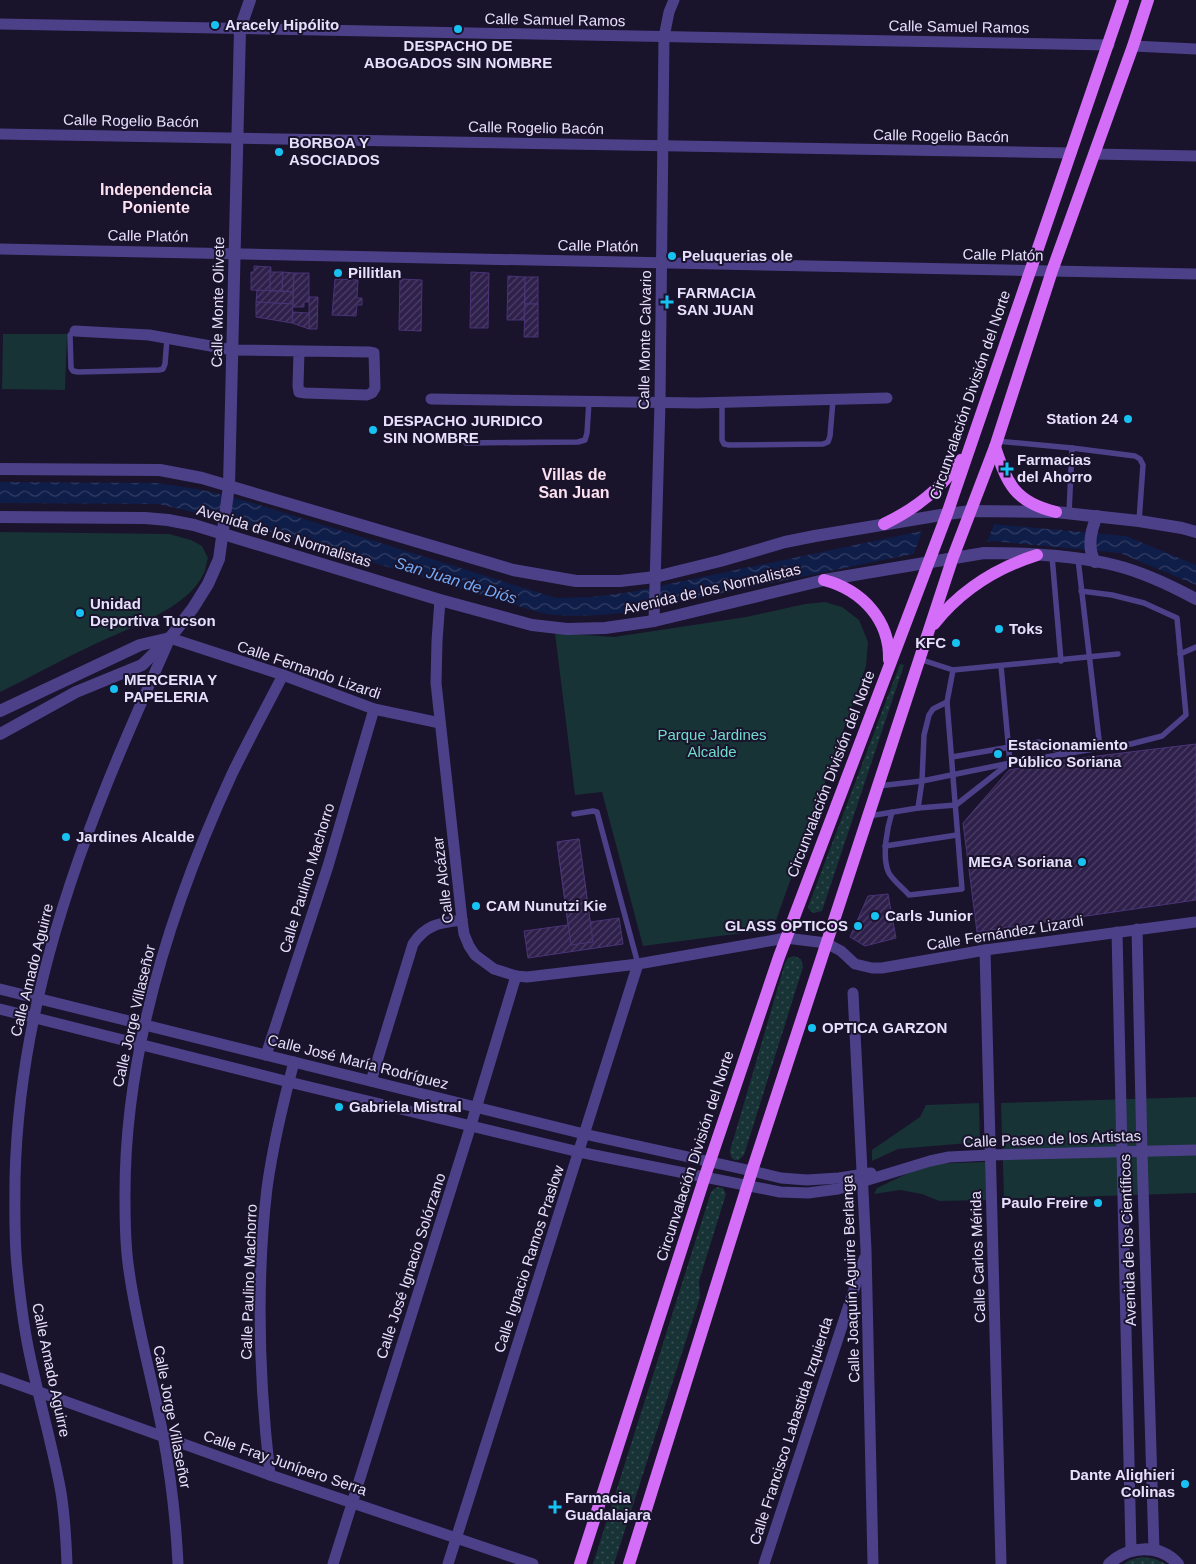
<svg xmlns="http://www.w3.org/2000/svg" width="1196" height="1564" viewBox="0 0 1196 1564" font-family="Arial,sans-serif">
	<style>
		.park { fill: #173335 }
		.garden { fill: url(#garden-dots) }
		.water { fill: url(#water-waves) }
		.pier { fill: #1a132c }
		.building { fill: url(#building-hatch); stroke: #493476 }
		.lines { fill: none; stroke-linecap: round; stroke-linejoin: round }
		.service { stroke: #4c4188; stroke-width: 5.5 }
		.minor { stroke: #4c4188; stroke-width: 11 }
		.tertiary { stroke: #4c4188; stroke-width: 12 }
		.primary { stroke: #d46df7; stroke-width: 12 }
		.poi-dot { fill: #17c2f2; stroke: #1a132c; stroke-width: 2 }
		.labels { text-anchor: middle; stroke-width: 4; stroke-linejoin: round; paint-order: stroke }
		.street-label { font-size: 15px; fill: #e7e0fd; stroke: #1a132c }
		.poi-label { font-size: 15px; font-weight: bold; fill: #e7e0fd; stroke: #1a132c; text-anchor: start }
		.park-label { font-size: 15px; fill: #6edbcd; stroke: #1a132c }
		.neighbourhood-label { font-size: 16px; font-weight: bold; fill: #fde1f0; stroke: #1a132c }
		.water-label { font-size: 16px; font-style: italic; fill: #74aaf7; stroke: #1a132c }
	</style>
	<defs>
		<pattern id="garden-dots" width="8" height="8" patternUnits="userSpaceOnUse" patternTransform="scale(1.25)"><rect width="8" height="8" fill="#173335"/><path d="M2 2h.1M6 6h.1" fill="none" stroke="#395053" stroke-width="1.8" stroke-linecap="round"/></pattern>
		<pattern id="water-waves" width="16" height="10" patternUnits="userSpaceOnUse" patternTransform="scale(1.25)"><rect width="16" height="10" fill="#0f1d49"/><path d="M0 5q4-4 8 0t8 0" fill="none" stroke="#323e64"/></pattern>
		<pattern id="building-hatch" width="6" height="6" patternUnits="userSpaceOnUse" patternTransform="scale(1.25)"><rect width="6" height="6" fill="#2e204b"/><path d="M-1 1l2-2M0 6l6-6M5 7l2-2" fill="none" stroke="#4c4066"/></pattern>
	</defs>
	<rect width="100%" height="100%" fill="#1a132c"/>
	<!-- park -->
	<g class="park">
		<path d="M3,334H67L65,390L2,389Z"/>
		<path d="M0,532L169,534L191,540L202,546L208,558C206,563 206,569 204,573C188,609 126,629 93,645C61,660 31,677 0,692Z"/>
		<path d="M825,602L842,607L859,620L868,642L866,666L773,929L643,946L602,792L575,795L555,633L614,637L746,617L805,604Z"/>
		<path d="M1196,1097V1193L1004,1199L1001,1103Z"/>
		<path d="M979,1103L980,1142L898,1149L872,1161V1150L920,1117L926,1105Z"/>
		<path d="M985,1162L986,1200L939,1201L922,1194L900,1190L874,1194L877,1188L927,1164Z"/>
	</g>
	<!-- garden -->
	<g class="garden">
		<path d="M900,664L904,665L822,911L814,913L810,911L808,907Z"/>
		<path d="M794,956L801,959L803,967L744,1155L739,1160H734L731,1157L730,1151L785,963L788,958Z"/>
		<path d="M718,1187L723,1188L726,1194L699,1281L700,1297L614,1564H593L711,1192L714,1189Z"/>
		<path d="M1142,1557L1155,1559L1166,1564H1124L1130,1560Z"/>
	</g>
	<!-- water -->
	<path class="water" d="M0,482L157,483L203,490L253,503L556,598L592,597L631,592L917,532L994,524L1126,536L1196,565V585L1120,553L992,541L912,554L637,611C606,615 576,618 545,614L247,525L159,504L0,503Z"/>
	<!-- pier -->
	<path class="pier" d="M995,521L986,545L913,556L923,529Z"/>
	<!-- building -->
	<g class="building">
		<path d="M254,266L271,267L270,291L251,290V272H254Z"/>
		<path d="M270,272H283L282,291H270Z"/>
		<path d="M283,272L294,273L293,292L282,291Z"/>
		<path d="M471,272L489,273L488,328H470Z"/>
		<path d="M294,273H309V302H304V307H293Z"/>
		<path d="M508,276L525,277L524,320H507Z"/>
		<rect x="525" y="277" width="13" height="27"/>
		<path d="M335,279L358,280L357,298H362V305H357L356,316L332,315Z"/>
		<path d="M400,279L422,280L421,331L399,330Z"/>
		<path d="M257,290L293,292V304L256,302Z"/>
		<path d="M309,297H318L317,329H309Z"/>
		<path d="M256,302L293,304L292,323L256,317Z"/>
		<path d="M525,304H538V337H524Z"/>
		<path d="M293,312L309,313V329L292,323Z"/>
		<path d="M1196,744V900L977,932L963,823L1009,770L1056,761Z"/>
		<path d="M579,839L590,922L619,918L623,944L528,958L524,931L568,925L557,842Z"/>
		<path d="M579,839L593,942L571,945L557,842Z"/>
		<path d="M888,894L896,938L865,946L850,937L868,896Z"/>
	</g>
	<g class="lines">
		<!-- service -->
		<g class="service">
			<path d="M75,331L70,335L71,368L73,371L78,372L159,370L163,369L165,364L167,339"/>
			<path d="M722,402V440L724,444L729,445L823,444L828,442L830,436L833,400"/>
			<path d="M996,441L1072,448L1135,456L1140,459L1143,465L1139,521"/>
			<path d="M466,443L578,442L585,440L587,433L589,401"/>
			<path d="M1069,513L1072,448"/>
			<path d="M1052,556L1061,661"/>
			<path d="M1078,559L1100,748"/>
			<path d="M1180,654L1196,647"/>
			<path d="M919,659L953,670L1118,654"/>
			<path d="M1001,666L1010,763"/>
			<path d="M952,757L1039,742L1066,754"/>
			<path d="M878,786L922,781L1010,763L1100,748L1131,744L1162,736L1186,715L1177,618L1144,603L1112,595L1081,591"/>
			<path d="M918,808L922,781L924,735L929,715L933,709L947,702"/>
			<path d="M892,812C887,828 882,855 888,871C890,878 904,889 909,895L962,889L947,702L953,670"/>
			<path d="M574,814L593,811L597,812L638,964"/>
			<path d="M869,816L918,808L956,805L1008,764"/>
			<path d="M885,846L957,835"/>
		</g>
		<!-- minor -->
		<g class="minor">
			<path d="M0,24L1109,45"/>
			<path d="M1133,46L1196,49"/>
			<path d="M0,134L1071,153"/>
			<path d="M1094,154L1196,156"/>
			<path d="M0,249L1196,274"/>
			<path d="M75,331L149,335L233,350L369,352L374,353L375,388L372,393L367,395L305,393L299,392L298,386L299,351"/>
			<path d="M431,399L698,403L887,398"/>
			<path d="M440,600L437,641L436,683L462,920L464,934L469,946L475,955L494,969L516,976L527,977L638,964L786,938L826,943L841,951L855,964L872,968H882L985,950L1196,922"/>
			<path d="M654,621L660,402L664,37L669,12L674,0"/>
			<path d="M1137,929L1142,1151L1154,1550"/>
			<path d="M1117,932L1131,1550"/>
			<path d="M985,950L1001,1564"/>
			<path d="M0,989L584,1134L752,1171L781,1178L807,1180L839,1178L871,1173"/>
			<path d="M853,993L866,1250L873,1564"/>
			<path d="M0,1009L289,1082L579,1152L780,1192L808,1193L838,1189L930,1161L949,1157L990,1155L1196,1150"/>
			<path d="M266,1055L328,866L374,709"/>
			<path d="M371,1081L413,944C426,924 440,923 462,920"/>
			<path d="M0,1378L270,1475L533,1564"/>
			<path d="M270,1475C259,1380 256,1282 267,1188C273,1145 283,1103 294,1062"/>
			<path d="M67,1564C66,1538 65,1513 60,1487C52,1445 40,1403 31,1361C24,1330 20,1298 17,1266C14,1237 15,1208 15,1179C18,1041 56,911 107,784C127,734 149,686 170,638L283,675L374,709L440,723"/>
			<path d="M178,1564C176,1521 171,1478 163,1435C152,1377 135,1321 128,1263C125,1241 125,1219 125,1198C124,1052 171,906 232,774C248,741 266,708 283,675"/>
			<path d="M333,1564L471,1125L516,976"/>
			<path d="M448,1564L638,964"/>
			<path d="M764,1564L864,1259"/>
		</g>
		<!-- tertiary -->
		<g class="tertiary">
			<path d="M0,469L160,470L202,478L513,570L576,581H620L655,577L720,561L785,542L815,536L947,514L971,511L1056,512L1139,521L1182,528L1196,532"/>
			<path d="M0,517L145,518L168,520L194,525L440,600L532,625L567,629L605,628L654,621L824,580L984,553C1027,553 1072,555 1114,565C1143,572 1170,585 1196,599"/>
			<path d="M1095,562C1087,548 1091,530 1097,516"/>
			<path d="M0,711L140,645L170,638"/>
			<path d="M0,734L76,692L142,665L170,638L193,608L208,584L219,559L229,486L240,29L250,0"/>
			<path d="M1109,1564C1128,1546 1159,1543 1178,1564"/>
		</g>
		<!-- primary -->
		<g class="primary">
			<path d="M995,447C1007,483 1014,502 1056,512"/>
			<path d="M884,524C915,509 942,488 961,460"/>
			<path d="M824,580C862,590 890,620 889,660"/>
			<path d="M934,624C961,590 996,568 1037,555"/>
			<path d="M580,1564L705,1176L779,957L947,514L1123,0"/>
			<path d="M629,1564L752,1171L929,630L953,557L995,447L1052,271L1133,46L1148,0"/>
		</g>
	</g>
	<!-- markers -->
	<g class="poi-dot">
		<circle cx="215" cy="25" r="5"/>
		<circle cx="458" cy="29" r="5"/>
		<circle cx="279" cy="152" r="5"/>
		<circle cx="672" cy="256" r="5"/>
		<circle cx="338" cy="273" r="5"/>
		<path d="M664.5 294.5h5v5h5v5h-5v5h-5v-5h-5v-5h5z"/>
		<circle cx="1128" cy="419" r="5"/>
		<circle cx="373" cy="430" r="5"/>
		<path d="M1004.5 461.5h5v5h5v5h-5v5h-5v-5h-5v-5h5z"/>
		<circle cx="80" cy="613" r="5"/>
		<circle cx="999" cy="629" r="5"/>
		<circle cx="956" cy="643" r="5"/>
		<circle cx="114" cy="689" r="5"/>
		<circle cx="998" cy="754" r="5"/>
		<circle cx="66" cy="837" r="5"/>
		<circle cx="1082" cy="862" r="5"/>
		<circle cx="476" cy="906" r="5"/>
		<circle cx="875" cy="916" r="5"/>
		<circle cx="858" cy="926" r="5"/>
		<circle cx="812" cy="1028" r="5"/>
		<circle cx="339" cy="1107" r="5"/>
		<circle cx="1098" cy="1203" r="5"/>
		<circle cx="1185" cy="1484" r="5"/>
		<path d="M552.5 1499.5h5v5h5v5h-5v5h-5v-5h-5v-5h5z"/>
	</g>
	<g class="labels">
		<!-- street labels -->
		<g class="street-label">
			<text transform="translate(555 20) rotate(1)" y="5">Calle Samuel Ramos</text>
			<text transform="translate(959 27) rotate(1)" y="5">Calle Samuel Ramos</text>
			<text transform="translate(131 121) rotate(1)" y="5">Calle Rogelio Bacón</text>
			<text transform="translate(536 128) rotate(1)" y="5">Calle Rogelio Bacón</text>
			<text transform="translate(941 136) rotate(1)" y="5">Calle Rogelio Bacón</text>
			<text transform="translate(148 236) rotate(1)" y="5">Calle Platón</text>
			<text transform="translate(598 246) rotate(1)" y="5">Calle Platón</text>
			<text transform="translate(1003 255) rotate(1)" y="5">Calle Platón</text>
			<text transform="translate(218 302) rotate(-89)" y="5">Calle Monte Olivete</text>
			<text transform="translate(645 340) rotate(-89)" y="5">Calle Monte Calvario</text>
			<text transform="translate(970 395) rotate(-71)" y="5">Circunvalación División del Norte</text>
			<text transform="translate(284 536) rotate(17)" y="5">Avenida de los Normalistas</text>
			<text transform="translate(712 589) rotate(-13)" y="5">Avenida de los Normalistas</text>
			<text transform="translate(309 670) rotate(19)" y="5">Calle Fernando Lizardi</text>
			<text transform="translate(831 774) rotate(-69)" y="5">Circunvalación División del Norte</text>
			<text transform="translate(307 878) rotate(-73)" y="5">Calle Paulino Machorro</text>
			<text transform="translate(443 880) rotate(-97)" y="5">Calle Alcázar</text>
			<text transform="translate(1005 933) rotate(-9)" y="5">Calle Fernández Lizardi</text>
			<text transform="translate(32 970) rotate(-76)" y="5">Calle Amado Aguirre</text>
			<text transform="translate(134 1016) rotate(-77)" y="5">Calle Jorge Villaseñor</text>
			<text transform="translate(358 1062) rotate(14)" y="5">Calle José María Rodríguez</text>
			<text transform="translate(1052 1139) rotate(-2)" y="5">Calle Paseo de los Artistas</text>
			<text transform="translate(695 1156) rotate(-72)" y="5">Circunvalación División del Norte</text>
			<text transform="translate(1128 1240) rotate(-92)" y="5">Avenida de los Científicos</text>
			<text transform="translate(978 1257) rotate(-92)" y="5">Calle Carlos Mérida</text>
			<text transform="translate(529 1259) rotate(-72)" y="5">Calle Ignacio Ramos Praslow</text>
			<text transform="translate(411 1266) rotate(-72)" y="5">Calle José Ignacio Solórzano</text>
			<text transform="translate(851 1279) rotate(-92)" y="5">Calle Joaquín Aguirre Berlanga</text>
			<text transform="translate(249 1282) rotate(-88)" y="5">Calle Paulino Machorro</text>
			<text transform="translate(51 1370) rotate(78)" y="5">Calle Amado Aguirre</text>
			<text transform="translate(172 1417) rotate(79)" y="5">Calle Jorge Villaseñor</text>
			<text transform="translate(791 1431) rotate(-72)" y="5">Calle Francisco Labastida Izquierda</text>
			<text transform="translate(285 1463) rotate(19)" y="5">Calle Fray Junípero Serra</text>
		</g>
		<!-- poi labels -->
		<g class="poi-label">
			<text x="225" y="30">Aracely Hipólito</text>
			<text x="458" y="51" text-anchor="middle">DESPACHO DE<tspan x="458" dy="17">ABOGADOS SIN NOMBRE</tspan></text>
			<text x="289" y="148">BORBOA Y<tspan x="289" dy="17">ASOCIADOS</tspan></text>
			<text x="682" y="261">Peluquerias ole</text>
			<text x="348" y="278">Pillitlan</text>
			<text x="677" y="298">FARMACIA<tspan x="677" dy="17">SAN JUAN</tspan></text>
			<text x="1118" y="424" text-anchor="end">Station 24</text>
			<text x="383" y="426">DESPACHO JURIDICO<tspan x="383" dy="17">SIN NOMBRE</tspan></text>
			<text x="1017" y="465">Farmacias<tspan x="1017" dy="17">del Ahorro</tspan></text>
			<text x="90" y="609">Unidad<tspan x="90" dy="17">Deportiva Tucson</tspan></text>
			<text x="1009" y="634">Toks</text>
			<text x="946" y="648" text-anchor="end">KFC</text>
			<text x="124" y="685">MERCERIA Y<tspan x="124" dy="17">PAPELERIA</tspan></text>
			<text x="1008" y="750">Estacionamiento<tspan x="1008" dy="17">Público Soriana</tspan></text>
			<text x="76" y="842">Jardines Alcalde</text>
			<text x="1072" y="867" text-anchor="end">MEGA Soriana</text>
			<text x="486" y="911">CAM Nunutzi Kie</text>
			<text x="885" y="921">Carls Junior</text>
			<text x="848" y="931" text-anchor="end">GLASS OPTICOS</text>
			<text x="822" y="1033">OPTICA GARZON</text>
			<text x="349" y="1112">Gabriela Mistral</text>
			<text x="1088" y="1208" text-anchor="end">Paulo Freire</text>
			<text x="1175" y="1480" text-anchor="end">Dante Alighieri<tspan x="1175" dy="17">Colinas</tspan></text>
			<text x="565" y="1503">Farmacia<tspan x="565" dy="17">Guadalajara</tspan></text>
		</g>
		<!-- park labels -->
		<g class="park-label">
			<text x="712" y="740">Parque Jardines<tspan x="712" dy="17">Alcalde</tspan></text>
		</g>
		<!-- neighbourhood labels -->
		<g class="neighbourhood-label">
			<text x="156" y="195">Independencia<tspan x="156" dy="18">Poniente</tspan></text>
			<text x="574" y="480">Villas de<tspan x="574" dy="18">San Juan</tspan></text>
		</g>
		<!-- water labels -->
		<g class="water-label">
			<text transform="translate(456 580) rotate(17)" y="6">San Juan de Diós</text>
		</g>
	</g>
</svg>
